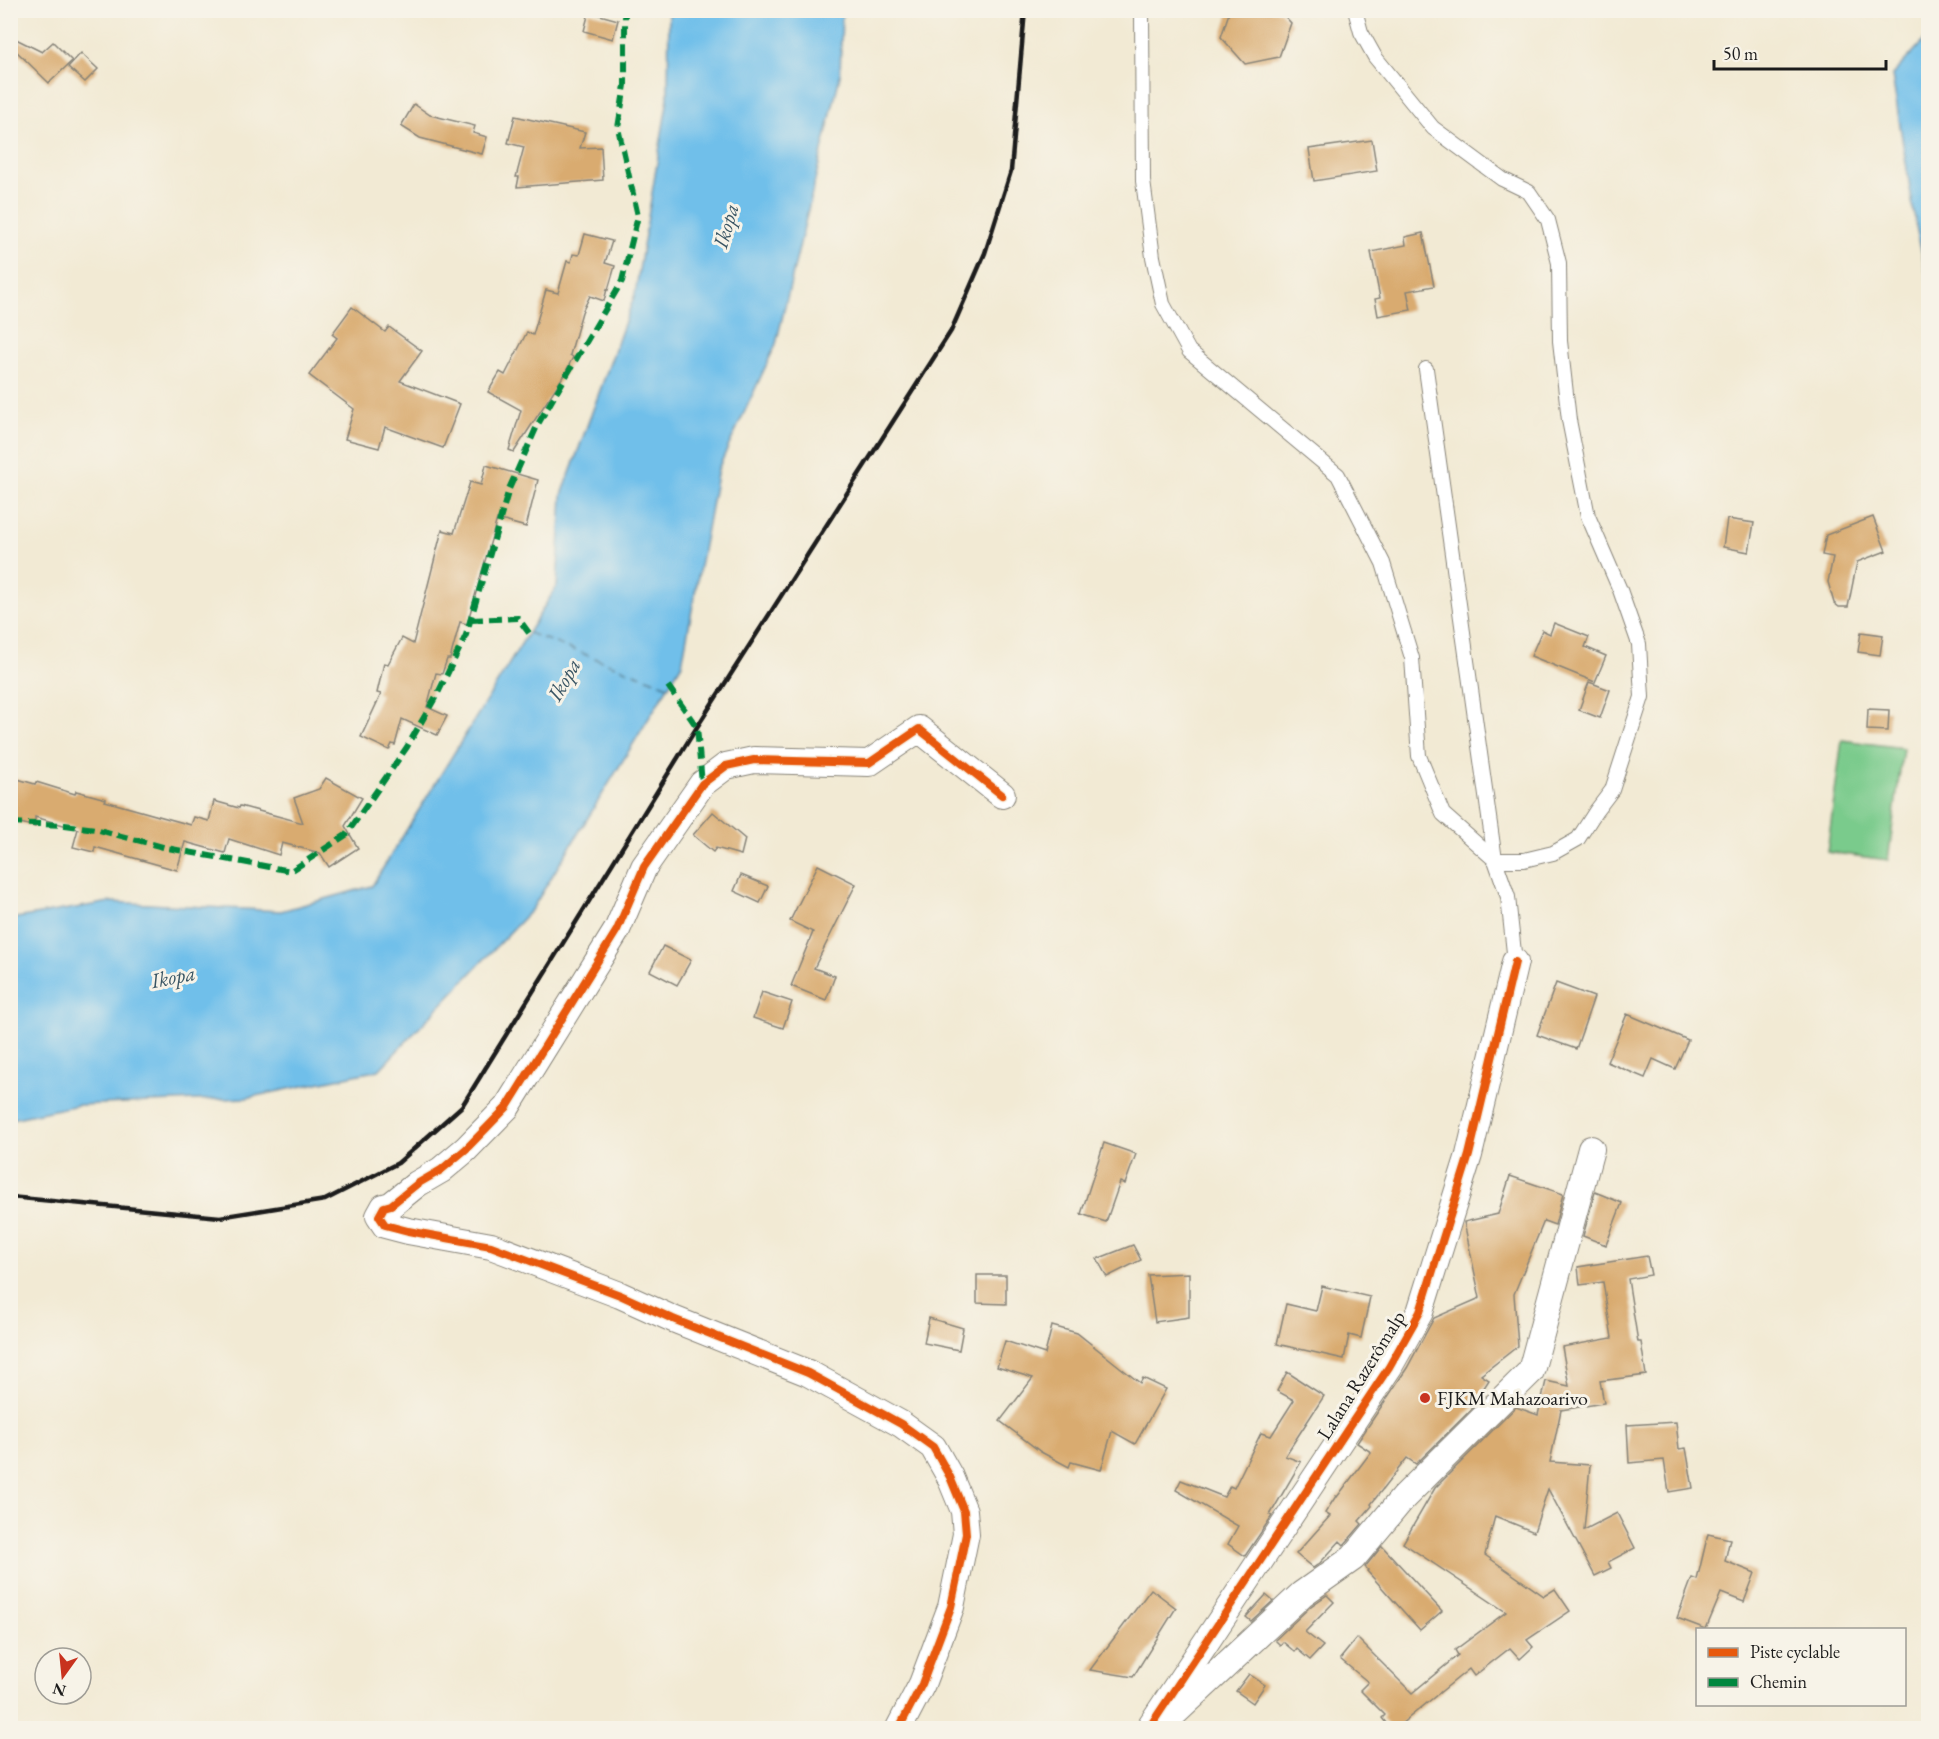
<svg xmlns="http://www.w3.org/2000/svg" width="1939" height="1739" viewBox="0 0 1939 1739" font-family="'EB Garamond',serif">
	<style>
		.green { fill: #7acb8c; stroke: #4b7454; stroke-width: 1.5 }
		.water { fill: #6fbfea; stroke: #466e83; stroke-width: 1.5 }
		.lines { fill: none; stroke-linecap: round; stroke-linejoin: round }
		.ferry { stroke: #395564; stroke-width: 1.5; stroke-dasharray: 8 6; stroke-linecap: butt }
		.building { fill: #d9ab70 }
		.lane-casing { stroke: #878378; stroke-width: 16 }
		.street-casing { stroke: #878378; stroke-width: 28 }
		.lane { stroke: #fff; stroke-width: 14 }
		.street { stroke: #fff; stroke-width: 26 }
		.rail { stroke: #1c1c1c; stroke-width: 4.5 }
		.quiet { stroke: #00873e; stroke-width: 6; stroke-dasharray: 12 6; stroke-linecap: butt }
		.cycleway-casing { stroke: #f7f3e8; stroke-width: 11 }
		.cycleway { stroke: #e8590c; stroke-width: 8 }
		.poi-dot { fill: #c8321e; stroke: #f7f3e8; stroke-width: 2 }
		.labels { text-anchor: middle; stroke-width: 6; stroke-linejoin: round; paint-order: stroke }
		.street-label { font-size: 20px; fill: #1c1c1c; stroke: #f7f3e8 }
		.poi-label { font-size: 20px; fill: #1c1c1c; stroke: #f7f3e8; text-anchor: start }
		.water-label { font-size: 21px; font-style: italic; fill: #395564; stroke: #f7f3e8 }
	</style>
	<rect width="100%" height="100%" fill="#f7f3e8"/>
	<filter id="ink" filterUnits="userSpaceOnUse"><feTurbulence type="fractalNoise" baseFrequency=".0167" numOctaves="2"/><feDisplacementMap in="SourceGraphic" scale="12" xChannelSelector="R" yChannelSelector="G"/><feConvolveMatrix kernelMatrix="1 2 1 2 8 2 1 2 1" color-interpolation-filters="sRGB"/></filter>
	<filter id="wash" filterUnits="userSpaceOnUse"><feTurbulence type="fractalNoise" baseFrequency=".008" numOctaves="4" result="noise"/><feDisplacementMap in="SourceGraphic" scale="24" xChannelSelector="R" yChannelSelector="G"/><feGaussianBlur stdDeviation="1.35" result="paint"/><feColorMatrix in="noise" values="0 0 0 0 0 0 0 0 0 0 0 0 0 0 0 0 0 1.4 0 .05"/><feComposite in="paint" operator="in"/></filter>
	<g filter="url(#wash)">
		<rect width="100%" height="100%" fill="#f2ead4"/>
		<!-- green -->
		<path class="green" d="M1842,740L1903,748L1888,860L1827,852Z"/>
		<!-- water -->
		<g class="water">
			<path d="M669,11H842L840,76L776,344L718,469L682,664L532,909L379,1070L246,1098L78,1105L11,1119V919L110,902L281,911L372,886L557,586L562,495L635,294L668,98Z"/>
			<path d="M1928,36V282L1916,226L1892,75Z"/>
		</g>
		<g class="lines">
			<!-- ferry -->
			<path class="ferry" d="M529,633L668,686"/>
		</g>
		<g id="blocks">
			<!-- building -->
			<g class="building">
				<path d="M1230,10H1279L1291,23L1279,57L1245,64L1221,37Z"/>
				<path d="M589,12L618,20L613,39L584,31Z"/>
				<path d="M10,36L42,52L53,42L72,61L49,83L10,45Z"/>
				<path d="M81,53L98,69L85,82L68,67Z"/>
				<path d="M414,104L430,115L475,126L473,133L487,137L482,154L420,138L401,126Z"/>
				<path d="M515,116L585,132L580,148L601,147L603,180L517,187L519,177H516L524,147L508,143Z"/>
				<path d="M1372,140L1377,171L1314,181L1309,149Z"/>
				<path d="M1423,233L1434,286L1407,291L1411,310L1378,316L1375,299L1380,298L1371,252L1406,245L1405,237Z"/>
				<path d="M585,234L612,241L605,263L615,266L608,290L607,289L604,301L590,296L582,312L570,355L573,357L564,375L514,452L509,450L521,410L488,392L500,372L505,375L527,332L533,335L546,290L558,293L567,261L571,262L573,254L579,255Z"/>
				<path d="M352,307L385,332L389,327L422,351L400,381L460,404L443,448L385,427L379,448L345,439L354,409L309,375L337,338L332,334Z"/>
				<path d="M486,465L538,480L526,527L497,519L467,624L460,622L450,659H447L442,674L436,673L427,707L447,716L437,735L402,719L395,745L392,744L389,750L361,737L381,694L377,693L384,663L388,664L402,638L413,644L442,530L454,533L470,482L481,485Z"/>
				<path d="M1873,517L1886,551L1857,562L1848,607H1839L1834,603L1828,582L1833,557L1822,555L1826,535Z"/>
				<path d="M1727,519L1754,523L1749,552L1723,547Z"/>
				<path d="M1554,623L1589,637L1585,647L1606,656L1595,682L1531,656L1542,630L1550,634Z"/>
				<path d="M1861,632L1883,635L1880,655L1858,652Z"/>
				<path d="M1589,682L1610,690L1600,718L1579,710Z"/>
				<path d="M1868,709L1889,710L1888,731L1867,730Z"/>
				<path d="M14,778L35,784L36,782L75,794L76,791L106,799L105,801L191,825L194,817L209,821L214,801L239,808L240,806L303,823L294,798L319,789L326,778L362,798L345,826L358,848L329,867L320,853L282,843L279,855L229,839L225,853L185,842L177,870L95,847L94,852L73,847L78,829L35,817V827L10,820V792Z"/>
				<path d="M713,812L745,839L741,855L716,848L713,852L693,835Z"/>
				<path d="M818,865L856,884L814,968L835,976L826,1000L791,986L813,932L790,921Z"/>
				<path d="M741,875L768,886L760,903L734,891Z"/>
				<path d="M663,946L691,960L677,985L650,971Z"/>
				<path d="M1556,983L1594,997L1576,1049L1537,1035Z"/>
				<path d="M762,992L792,1002L783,1028L753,1018Z"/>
				<path d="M1627,1014L1688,1040L1675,1069L1653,1059L1645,1078L1607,1062Z"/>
				<path d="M1104,1143L1136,1154L1125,1184L1120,1182L1106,1222L1081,1214Z"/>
				<path d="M1510,1176L1563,1194L1555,1225L1544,1221L1514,1294L1518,1346L1481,1375L1489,1380L1480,1394L1485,1396L1416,1464L1407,1458L1371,1504L1372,1506L1359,1521L1362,1524L1344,1545L1340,1541L1320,1563L1313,1568L1296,1554L1330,1516L1325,1513L1336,1496L1337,1497L1371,1452L1357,1443L1407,1368L1434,1318L1480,1298L1464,1222L1498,1214Z"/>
				<path d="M1595,1192L1622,1203L1606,1245L1583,1236Z"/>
				<path d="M1133,1245L1141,1260L1107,1277L1097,1259Z"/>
				<path d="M1647,1256L1651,1275L1628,1279L1638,1342H1641L1646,1375L1600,1381L1604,1403L1561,1410L1550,1462L1590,1465L1584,1530L1617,1513L1635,1548L1608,1562L1611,1568L1595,1576L1548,1489L1534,1532L1495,1516L1485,1555L1544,1596L1555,1589L1570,1611L1527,1640L1533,1647L1520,1659L1510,1648L1474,1676L1469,1669L1396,1728H1390L1382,1718L1385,1715L1360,1690L1368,1682L1340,1659L1357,1638L1412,1693L1458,1655L1455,1650L1506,1612L1403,1543L1435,1488L1516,1407L1538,1415L1546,1381L1569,1386L1562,1347L1612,1338L1603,1282L1580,1285L1578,1267Z"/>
				<path d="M1189,1273V1317L1155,1322L1148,1275Z"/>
				<path d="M977,1275H1006V1304L977,1303Z"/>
				<path d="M1322,1286L1370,1297L1361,1338L1349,1335L1344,1359L1277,1344L1286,1304L1316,1311Z"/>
				<path d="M929,1318L963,1328L959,1350L924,1343Z"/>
				<path d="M1052,1326L1077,1333L1140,1383L1143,1378L1166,1389L1135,1444L1112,1431L1101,1470L1071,1462L1069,1467L1041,1452L1000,1421L1033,1378L997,1367L1005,1341L1045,1354Z"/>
				<path d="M1287,1372L1324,1396L1285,1456L1301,1462L1270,1515L1272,1516L1245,1556L1228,1544L1238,1526L1176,1490L1181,1480L1224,1497L1230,1486L1234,1488L1261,1433L1271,1436L1294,1400L1277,1391Z"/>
				<path d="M1676,1422L1679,1449L1686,1448L1693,1488L1669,1492L1664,1460L1629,1463L1627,1425Z"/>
				<path d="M1708,1534L1730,1539L1725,1561L1755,1573L1744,1602L1721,1593L1706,1629L1677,1618L1692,1578L1697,1580Z"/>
				<path d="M1382,1546L1442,1611L1420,1630L1367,1571L1368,1570L1365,1567Z"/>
				<path d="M1151,1589L1176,1608L1133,1677L1090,1670Z"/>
				<path d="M1266,1595L1273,1601L1251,1621L1246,1617Z"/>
				<path d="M1327,1595L1334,1602L1305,1632L1323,1646L1310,1660L1297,1649L1295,1652L1283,1642L1280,1645L1275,1640L1311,1606Z"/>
				<path d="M1249,1674L1265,1685L1253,1703L1236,1691Z"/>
			</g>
		</g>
	</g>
	<g filter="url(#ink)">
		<use href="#blocks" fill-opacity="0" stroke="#878378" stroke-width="1.5"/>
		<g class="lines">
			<defs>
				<g id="lane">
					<path d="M1142,10L1143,181L1153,257L1163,304L1189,351L1338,475L1383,563L1412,658L1419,756L1443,814L1495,860L1508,897L1515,962"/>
					<path d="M1355,10L1361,32L1375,57L1433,128L1502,179L1529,192L1548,220L1559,263L1560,341L1569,420L1588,516L1620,590L1639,644L1642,697L1612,790L1596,811L1578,839L1553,853L1524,860H1495L1426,369"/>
				</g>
				<g id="street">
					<path d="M1165,1722L1302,1594L1353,1558L1403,1498L1531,1371L1591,1149"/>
					<path d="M899,1728L922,1684L951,1607L966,1534L964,1511L950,1477L933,1447L901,1424L808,1373L673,1319L620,1295L491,1246L408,1231L385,1225L379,1216L384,1207L391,1205L417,1184L441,1170L466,1149L507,1107L617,930L644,867L702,784L726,766L754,760L869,763L919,729L1002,795"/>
					<path d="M1149,1728L1389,1367L1420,1312L1469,1155L1515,962"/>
				</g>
			</defs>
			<!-- lane casing -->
			<use href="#lane" class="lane-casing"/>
			<!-- street casing -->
			<use href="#street" class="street-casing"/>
			<!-- lane -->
			<use href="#lane" class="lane"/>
			<!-- street -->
			<use href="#street" class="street"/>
			<!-- rail -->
			<path class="rail" d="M10,1197L220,1217L325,1200L398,1163L462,1106L697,727L951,331L985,253L1011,171L1025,10"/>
			<!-- quiet -->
			<g class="quiet">
				<path d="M471,620L518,618L529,633"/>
				<path d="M668,686L697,727L702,784"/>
				<path d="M10,823L65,825L95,829L167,848L291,871L346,835L407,747L439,691L466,635L509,489L538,424L622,281L638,216L618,128L625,85V10"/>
			</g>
			<defs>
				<g id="cycleway">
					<path d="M899,1728L922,1684L951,1607L966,1534L964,1511L950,1477L933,1447L901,1424L808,1373L673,1319L620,1295L491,1246L408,1231L385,1225L379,1216L384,1207L391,1205L417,1184L441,1170L466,1149L507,1107L617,930L644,867L702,784L726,766L754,760L869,763L919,729L1002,795"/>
					<path d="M1149,1728L1389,1367L1420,1312L1469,1155L1515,962"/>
				</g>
			</defs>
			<!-- cycleway casing -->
			<use href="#cycleway" class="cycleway-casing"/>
			<!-- cycleway -->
			<use href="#cycleway" class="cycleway"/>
		</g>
	</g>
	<!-- markers -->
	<circle class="poi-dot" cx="1425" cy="1398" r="6"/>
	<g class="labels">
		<!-- street labels -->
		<g class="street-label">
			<text transform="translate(1361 1375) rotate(-58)" y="7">Lalana Razerômalp</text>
		</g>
		<!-- poi labels -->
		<g class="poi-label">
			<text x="1437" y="1405">FJKM Mahazoarivo</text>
		</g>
		<!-- water labels -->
		<g class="water-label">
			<text transform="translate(726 226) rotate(-74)" y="7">Ikopa</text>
			<text transform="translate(564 680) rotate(-60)" y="7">Ikopa</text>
			<text transform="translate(173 977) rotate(-11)" y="7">Ikopa</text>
		</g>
	</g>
	<!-- margin -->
	<rect width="1939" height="1739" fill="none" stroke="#f7f3e8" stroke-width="36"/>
	<!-- legend -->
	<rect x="1696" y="1628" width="210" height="78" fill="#f7f3e8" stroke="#9f9d96" stroke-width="1.5"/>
	<rect x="1708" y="1648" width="30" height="9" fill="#e8590c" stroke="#9f9d96" stroke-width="1.5"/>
	<text x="1750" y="1658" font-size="18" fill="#1c1c1c">Piste cyclable</text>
	<rect x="1708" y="1678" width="30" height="9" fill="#00873e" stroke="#9f9d96" stroke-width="1.5"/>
	<text x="1750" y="1688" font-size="18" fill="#1c1c1c">Chemin</text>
	<!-- north arrow -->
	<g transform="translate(63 1676) rotate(195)"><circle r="28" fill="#f7f3e8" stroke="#9f9d96" stroke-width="1.5"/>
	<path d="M0-4.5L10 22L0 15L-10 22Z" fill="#c8321e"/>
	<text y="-9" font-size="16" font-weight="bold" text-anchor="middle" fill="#1c1c1c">N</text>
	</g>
	<!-- scale -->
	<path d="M1714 60v9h172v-9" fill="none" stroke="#1c1c1c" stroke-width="3"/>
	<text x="1723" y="60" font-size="18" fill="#1c1c1c" stroke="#f7f3e8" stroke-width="4.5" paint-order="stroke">50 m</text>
</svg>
